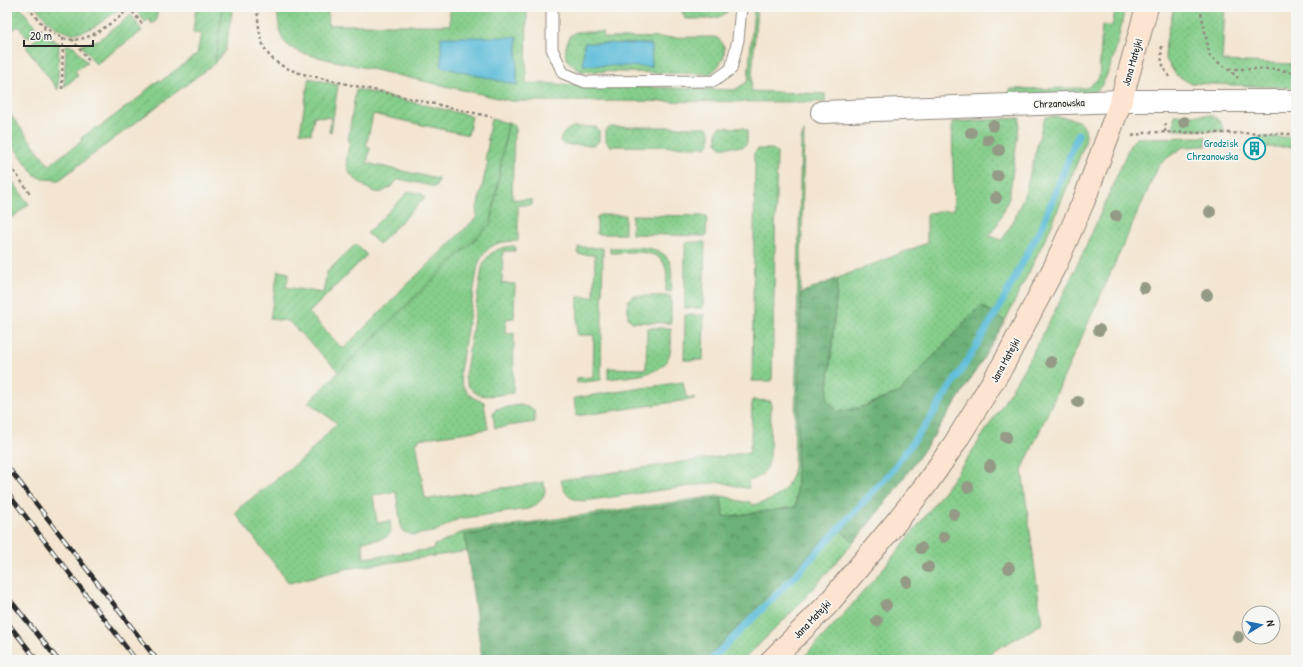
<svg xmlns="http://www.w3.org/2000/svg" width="1303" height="667" viewBox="0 0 1303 667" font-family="'Patrick Hand',sans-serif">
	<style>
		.grass { fill: url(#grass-dots); stroke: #587c5b }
		.forest { fill: url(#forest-crowns); stroke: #4c6e51 }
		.garden { fill: url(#garden-furrows); stroke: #587c5b }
		.water { fill: #5bbcd9; stroke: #437482 }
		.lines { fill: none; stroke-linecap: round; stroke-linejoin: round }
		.stream { stroke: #5bbcd9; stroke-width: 7 }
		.lane-casing { stroke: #8f887e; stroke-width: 13 }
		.street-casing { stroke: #8f887e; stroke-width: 24 }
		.secondary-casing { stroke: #8f887e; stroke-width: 24 }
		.path { stroke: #8f887e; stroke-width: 2.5; stroke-dasharray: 3 3; stroke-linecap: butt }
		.lane { stroke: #fff; stroke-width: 11 }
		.street { stroke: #fff; stroke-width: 22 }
		.secondary { stroke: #fde4d0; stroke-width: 22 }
		.rail-casing { stroke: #2b2b2b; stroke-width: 4.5 }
		.rail { stroke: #f6f6f2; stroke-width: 3; stroke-dasharray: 9; stroke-linecap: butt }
		.tree { fill: #949a85 }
		.labels { text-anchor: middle; stroke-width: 3.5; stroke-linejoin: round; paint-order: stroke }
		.street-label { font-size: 11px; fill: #2b2b2b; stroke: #f6f6f2 }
		.culture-label { font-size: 11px; fill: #0d838f; stroke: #f6f6f2; text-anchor: end }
	</style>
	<defs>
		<pattern id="grass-dots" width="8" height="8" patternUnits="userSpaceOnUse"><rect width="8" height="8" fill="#85ce8b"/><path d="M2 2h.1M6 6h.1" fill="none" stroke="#73b178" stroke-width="1.8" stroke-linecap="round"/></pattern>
		<pattern id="forest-crowns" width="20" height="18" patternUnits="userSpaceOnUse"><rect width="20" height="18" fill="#6cb177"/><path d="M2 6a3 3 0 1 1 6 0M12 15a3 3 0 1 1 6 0" fill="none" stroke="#599062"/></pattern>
		<pattern id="garden-furrows" width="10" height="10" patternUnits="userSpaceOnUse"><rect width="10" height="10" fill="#85ce8b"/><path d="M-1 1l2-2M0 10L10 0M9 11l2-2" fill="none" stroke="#73b178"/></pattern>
	</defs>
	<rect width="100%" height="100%" fill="#f6f6f2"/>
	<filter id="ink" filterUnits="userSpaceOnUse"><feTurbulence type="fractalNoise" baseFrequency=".025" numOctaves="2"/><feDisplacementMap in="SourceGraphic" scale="8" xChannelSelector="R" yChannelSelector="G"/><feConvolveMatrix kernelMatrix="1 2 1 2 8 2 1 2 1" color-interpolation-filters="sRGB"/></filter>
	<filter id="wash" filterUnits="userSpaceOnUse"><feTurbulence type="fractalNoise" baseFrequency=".012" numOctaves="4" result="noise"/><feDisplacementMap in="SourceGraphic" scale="16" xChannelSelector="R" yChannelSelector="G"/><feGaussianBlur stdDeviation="0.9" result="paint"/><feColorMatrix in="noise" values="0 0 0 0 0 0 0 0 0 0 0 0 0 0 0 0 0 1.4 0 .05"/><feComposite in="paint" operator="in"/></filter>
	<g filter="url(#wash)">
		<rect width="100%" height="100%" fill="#f3e5d0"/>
		<!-- grass -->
		<g class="grass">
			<path d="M36,7H121C116,12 110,16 104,20C75,42 57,35 36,7Z"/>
			<path d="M223,7H233L225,51L215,63Z"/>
			<path d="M277,7L328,8V25H450V8L527,7L526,83L735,90L748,81L754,7H757L751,91L825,94V102L511,101L309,55C278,46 280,36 277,7Z"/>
			<path d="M714,7H730C723,23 700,18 685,19L681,8H714Z"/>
			<path d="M1116,7H1125C1120,32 1115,60 1103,83C1102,86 1098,89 1095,92L1008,100L1010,89L1087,88L1099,78L1102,26H1112Z"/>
			<path d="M1174,7H1225L1222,61L1296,64V88L1190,83L1176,75L1165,58L1166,42Z"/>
			<path d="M576,32H603V38L715,37C733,46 722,67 709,74L581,71C564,62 562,53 570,36Z"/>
			<path d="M1054,116C1072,119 1090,118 1085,143L1050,229L1005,321L982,306L973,313L900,392L862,407L838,412L827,400L838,278L927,243V213L954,210L952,122L1020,118L1009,198L998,223L989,236L1002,240L1014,220L1025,193L1044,119L1047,117Z"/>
			<path d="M508,123L513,124L516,132H514L512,199L532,200V205H518V241C497,241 486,245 478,265L460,371C460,387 469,398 484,402L488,429L419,439V441H416L425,498H428V499L544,482L545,492L542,499L536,505L528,509L458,519L440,529L433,532L413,535L404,532L401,526L396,492L373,495L377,523L390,521C390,524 391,528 391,531C389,541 370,540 362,541L364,558L434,549V545C445,543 453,535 464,532L717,496C729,495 738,503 751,502L752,505C775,501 789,492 794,467L801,140L804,131L796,507L723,517L721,499L465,535L468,551L345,569L289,583L235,513L239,508L306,456L337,423L308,402L491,223Z"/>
			<path d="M573,127H596L599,130V141L595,145H564L560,141C562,134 566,130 573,127Z"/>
			<path d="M610,127H707L710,131V143L706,147L610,146L606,141V130Z"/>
			<path d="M720,127L744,128L747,131V143L743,147H721L717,143V130Z"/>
			<path d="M1206,137V146L1183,147L1160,163L1022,470L1042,624L977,660H801C890,567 971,465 1033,352C1070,286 1100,215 1130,145L1136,138Z"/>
			<path d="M1259,137H1296V147H1260Z"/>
			<path d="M758,149H773L777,153L772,381H752L755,162H754V153Z"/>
			<path d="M7,174L29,204L12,218L7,211Z"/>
			<path d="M600,215H625V234H597V217Z"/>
			<path d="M632,215L707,216L706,236L632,234Z"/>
			<path d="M689,242H705L703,308H685V245Z"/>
			<path d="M515,246V251H503L502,283L515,284L514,318L506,319L505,333H514L513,393C493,395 472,403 465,377L482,268C487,252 499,247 515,246Z"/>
			<path d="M578,247L603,248L601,380L577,383V378L593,377L594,335H577L578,297H594L595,255L578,254Z"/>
			<path d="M610,248C628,248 662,242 670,263C673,272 671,283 671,292L666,291C666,283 668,274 665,266C659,247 625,253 610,253Z"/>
			<path d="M632,296H671V323L632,322L628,318V300Z"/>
			<path d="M685,315H704L703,360H684Z"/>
			<path d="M647,328H671C671,337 672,348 669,356C663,377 626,376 608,379V368L646,369Z"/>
			<path d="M683,382L686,397L696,398L695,399L576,416L574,398Z"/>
			<path d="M752,400L771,401L770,455C769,469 762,478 748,481L749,488C738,488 729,483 719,482L584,501C569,500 564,494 561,480L738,454V453H749L750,446H751Z"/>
			<path d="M520,405L530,408L534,410L535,422L495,428L493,414L496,409Z"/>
			<path d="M836,527L854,542L792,612L743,660H705Z"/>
		</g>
		<!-- forest -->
		<path class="forest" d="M838,278L827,400L838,412L862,407L900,392L973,313L982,306L1005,321C961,399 911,473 854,542L836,527L705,660H482L465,535L721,498L724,517L796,507L801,293Z"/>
		<!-- garden -->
		<g class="garden">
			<path d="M7,7H20L37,29L27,38L18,26L13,30L7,21Z"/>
			<path d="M136,7H158L156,21L152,24L149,19L145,22L135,9Z"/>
			<path d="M196,7H223L215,63L59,180L43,179L35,175L7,138V110L49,165L82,141L81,138L97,127L98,128L145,93L144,92L159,80L161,81L197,54L201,34L193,33Z"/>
			<path d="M131,15L142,31L96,64L81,45L99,40Z"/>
			<path d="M42,34L59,43L58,90L26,47Z"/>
			<path d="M66,45L74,46L87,63L75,71L78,76L64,87Z"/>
			<path d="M309,78L338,85L331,132H329L331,118L314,116L311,134L300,132Z"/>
			<path d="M356,89L472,116L468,135L373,114L366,147L370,148L367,163L438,179L436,187L399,179C383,194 379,198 360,183C356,179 349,175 348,169C345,160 348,150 350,141L348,140Z"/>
			<path d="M1174,115H1212L1220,122L1224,131L1174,130Z"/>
			<path d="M491,119L508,123L491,223L339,372L288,321L270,319L278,271L289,273L286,287L323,293L327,272L356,244L367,255L309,313L343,349L399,293V292L411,280V281L478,216L476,213L488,161L485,160L489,140H487Z"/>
			<path d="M409,191L422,194L425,198L379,244L367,233Z"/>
		</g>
		<!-- water -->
		<g class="water">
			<path d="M441,37H517V85L441,67Z"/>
			<path d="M584,43L651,44L652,67L583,65Z"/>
		</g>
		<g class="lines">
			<!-- stream -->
			<path class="stream" d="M711,660L793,578L891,472L931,417L961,371L998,310L1027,254L1043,224L1078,134"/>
		</g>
	</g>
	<g filter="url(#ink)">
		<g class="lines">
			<defs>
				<path id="lane" d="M552,7V49L563,73L585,82L714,81L731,69L738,40L741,7"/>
				<path id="street" d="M822,112L1121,101H1296"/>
				<path id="secondary" d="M772,660L827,605L893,526L925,486L953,446L1003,365L1056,264L1084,200L1121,101L1147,7"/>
			</defs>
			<!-- lane casing -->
			<use href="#lane" class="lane-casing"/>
			<!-- street casing -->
			<use href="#street" class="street-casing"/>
			<!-- secondary casing -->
			<use href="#secondary" class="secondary-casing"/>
			<!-- path -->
			<g class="path">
				<path d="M28,7C52,39 72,52 108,25C116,20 123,15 129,7"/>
				<path d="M129,7L142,24"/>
				<path d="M257,7C260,45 262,62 303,74L492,117"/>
				<path d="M1200,7L1210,57L1228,69L1238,78"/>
				<path d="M72,39L89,61"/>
				<path d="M29,40L45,28"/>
				<path d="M1162,46C1160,60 1162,65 1169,77"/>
				<path d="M1229,69H1275L1296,73"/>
				<path d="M62,89L63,37"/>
				<path d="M1165,132L1166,122"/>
				<path d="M1132,136L1149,132L1296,134"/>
				<path d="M7,161L31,195"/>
			</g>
			<!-- lane -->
			<use href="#lane" class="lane"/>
			<!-- street -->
			<use href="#street" class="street"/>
			<!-- secondary -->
			<use href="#secondary" class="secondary"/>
			<defs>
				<g id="rail">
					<path d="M7,466L157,660"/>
					<path d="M7,492L136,660"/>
					<path d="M7,596L58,660"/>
					<path d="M7,622L37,660"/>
				</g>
			</defs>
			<!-- rail casing -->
			<use href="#rail" class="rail-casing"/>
			<!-- rail -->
			<use href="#rail" class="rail"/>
		</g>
		<!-- trees -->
		<g class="tree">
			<circle cx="1184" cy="122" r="6"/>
			<circle cx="993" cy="126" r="6"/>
			<circle cx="971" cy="133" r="6"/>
			<circle cx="988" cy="140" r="6"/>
			<circle cx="999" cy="150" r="6"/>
			<circle cx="997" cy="176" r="6"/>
			<circle cx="996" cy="198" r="6"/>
			<circle cx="1210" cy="212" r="6"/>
			<circle cx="1116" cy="216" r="6"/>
			<circle cx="1144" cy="288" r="6"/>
			<circle cx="1207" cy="295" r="6"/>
			<circle cx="1099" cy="330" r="6"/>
			<circle cx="1051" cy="362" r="6"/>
			<circle cx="1078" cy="402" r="6"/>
			<circle cx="1006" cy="437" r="6"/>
			<circle cx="990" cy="466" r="6"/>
			<circle cx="968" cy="487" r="6"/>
			<circle cx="954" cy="514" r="6"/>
			<circle cx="944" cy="537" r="6"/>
			<circle cx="921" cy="548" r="6"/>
			<circle cx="928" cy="567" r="6"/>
			<circle cx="1009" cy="568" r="6"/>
			<circle cx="907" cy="582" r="6"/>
			<circle cx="886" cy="605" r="6"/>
			<circle cx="877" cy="621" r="6"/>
			<circle cx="1238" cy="637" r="6"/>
		</g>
	</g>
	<!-- icons -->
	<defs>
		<symbol id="building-ring" viewBox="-11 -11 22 22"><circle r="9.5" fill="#f6f6f2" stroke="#0f9aa8" stroke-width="1.5"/><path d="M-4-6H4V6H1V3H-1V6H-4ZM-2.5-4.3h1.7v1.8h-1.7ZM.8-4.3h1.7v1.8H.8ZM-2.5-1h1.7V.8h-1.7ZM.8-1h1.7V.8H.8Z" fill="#0f9aa8"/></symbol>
	</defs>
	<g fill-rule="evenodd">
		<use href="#building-ring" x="1242" y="136" width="25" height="25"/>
	</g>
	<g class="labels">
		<!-- street labels -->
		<g class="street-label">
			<text transform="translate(1132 62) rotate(-74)" y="4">Jana Matejki</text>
			<text transform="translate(1059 103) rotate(-2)" y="4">Chrzanowska</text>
			<text transform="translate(1005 360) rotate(-61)" y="4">Jana Matejki</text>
			<text transform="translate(812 619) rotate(-46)" y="4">Jana Matejki</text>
		</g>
		<!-- culture labels -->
		<g class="culture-label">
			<text x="1238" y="147">Grodzisk<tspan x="1238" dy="13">Chrzanowska</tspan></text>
		</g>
	</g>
	<!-- margin -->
	<rect width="1303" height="667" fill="none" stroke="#f6f6f2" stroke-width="24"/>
	<!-- north arrow -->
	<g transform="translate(1261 625) rotate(80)"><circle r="19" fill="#f6f6f2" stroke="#a5a5a2"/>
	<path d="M0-3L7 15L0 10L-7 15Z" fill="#1f6fb2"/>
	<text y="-6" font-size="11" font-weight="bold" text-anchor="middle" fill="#2b2b2b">N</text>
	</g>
	<!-- scale -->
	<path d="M24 40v6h69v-6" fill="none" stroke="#2b2b2b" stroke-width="2"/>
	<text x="30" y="40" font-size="12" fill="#2b2b2b" stroke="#f6f6f2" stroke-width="3" paint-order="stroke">20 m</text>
</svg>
